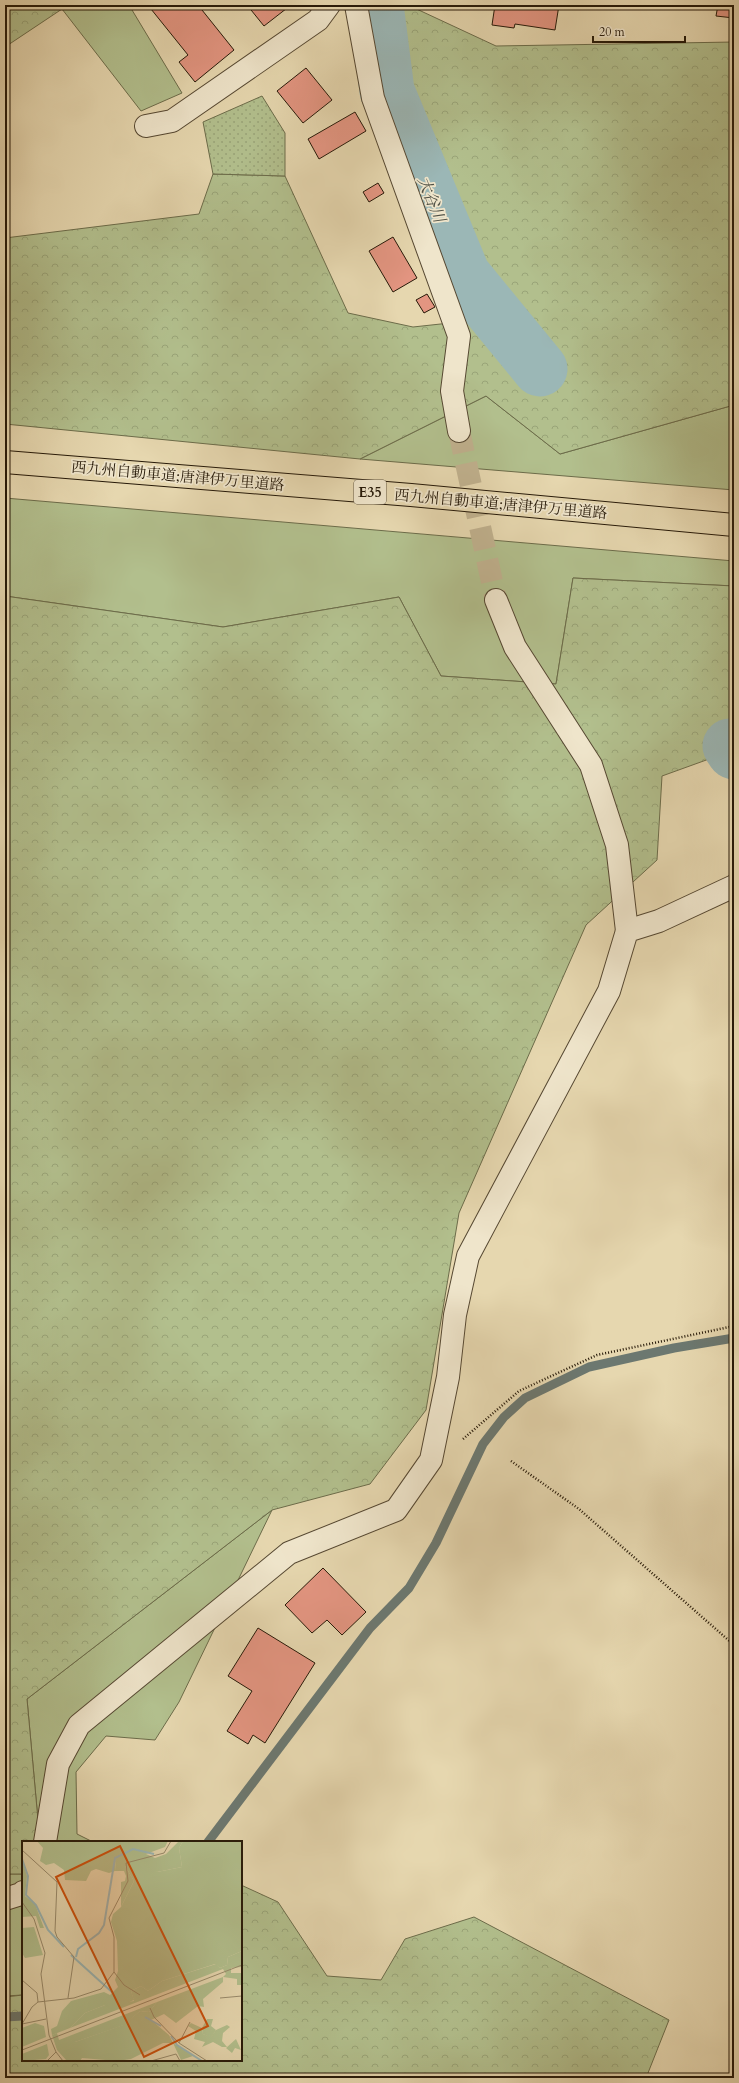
<svg xmlns="http://www.w3.org/2000/svg" width="739" height="2083" viewBox="0 0 739 2083" font-family="Cardo,'Noto Serif JP',serif">
	<style>
		.grass { fill: #b2bf8d; stroke: #6c6c4a }
		.forest { fill: url(#forest-crowns); stroke: #6c6c4a }
		.garden { fill: url(#garden-dots); stroke: #6c6c4a }
		.lines { fill: none; stroke-linecap: round; stroke-linejoin: round }
		.stream { stroke: #6c7870; stroke-width: 9 }
		.river { stroke: #9bb7b6; stroke-width: 55 }
		.building { fill: #e39581; stroke: #261908 }
		.minor-tunnel { stroke: #c0b18e; stroke-width: 22; stroke-dasharray: 22 11; stroke-linecap: butt }
		.minor-casing { stroke: #564832; stroke-width: 24 }
		.highway-casing { stroke: #261908; stroke-width: 24 }
		.path { stroke: #261908; stroke-width: 2.5; stroke-dasharray: 1 2; stroke-linecap: butt }
		.minor { stroke: #efe5cb; stroke-width: 22 }
		.highway { stroke: #e6d7af; stroke-width: 22 }
		.labels { text-anchor: middle; stroke-width: 3.5; stroke-linejoin: round; paint-order: stroke }
		.shield { fill: #efe5cb; stroke: #625642; stroke-width: 1 }
		.shield-label { font-size: 14px; font-weight: bold; fill: #261908 }
		.street-label { font-size: 15px; fill: #261908; stroke: #efe5cb }
		.water-label { font-size: 16px; font-style: italic; fill: #4f5045; stroke: #efe5cb }
		.inset-river { fill: none; stroke: #9bb7b6; stroke-width: 2 }
		.inset-road { fill: none; stroke: #998b6c; stroke-width: 1 }
		.view { fill: #cb4f0b; fill-opacity: 0.15; stroke: #cb4f0b; stroke-width: 2 }
		.inset-edge { fill: none; stroke: #261908; stroke-width: 2 }
	</style>
	<defs>
		<pattern id="forest-crowns" width="20" height="18" patternUnits="userSpaceOnUse"><rect width="20" height="18" fill="#b2bf8d"/><path d="M2 6a3 3 0 1 1 6 0M12 15a3 3 0 1 1 6 0" fill="none" stroke="#99a478"/></pattern>
		<pattern id="garden-dots" width="8" height="8" patternUnits="userSpaceOnUse"><rect width="8" height="8" fill="#b2bf8d"/><path d="M2 2h.1M6 6h.1" fill="none" stroke="#99a478" stroke-width="1.8" stroke-linecap="round"/></pattern>
	</defs>
	<rect width="100%" height="100%" fill="#e6d7af"/>
	<filter id="stains"><feTurbulence type="fractalNoise" baseFrequency=".005" numOctaves="4"/><feColorMatrix values="0 0 0 0 .2 0 0 0 0 .09 0 0 0 0 .02 0 0 0 .5 -.17"/></filter>
	<radialGradient id="worn" r=".72"><stop offset=".6" stop-color="#630" stop-opacity="0"/><stop offset="1" stop-color="#630" stop-opacity=".3"/></radialGradient>
	<!-- grass -->
	<g class="grass">
		<path d="M63,5H129L182,93L141,111L62,9Z"/>
		<path d="M486,396L560,454L734,405V490L360,459Z"/>
		<path d="M5,498L734,561V586L573,578L556,684L441,676L399,597L223,627L5,596Z"/>
		<path d="M272,1510L179,1702L155,1740L106,1736L76,1772L77,1834L93,1842H40L27,1699Z"/>
		<path d="M5,1874H23V1995L5,1996Z"/>
	</g>
	<!-- forest -->
	<g class="forest">
		<path d="M5,5H63L62,9L5,47Z"/>
		<path d="M402,5H408L496,46L734,42V405L560,454L486,396L360,459L5,424V238L199,214L213,174L285,176L348,313L413,327L505,317L405,95Z"/>
		<path d="M573,578L734,586V750L662,776L657,860L586,925L459,1213L426,1410L370,1484L272,1510L27,1699L40,1842H23V1874H5V596L223,627L399,597L441,676L556,684Z"/>
		<path d="M241,1885L278,1902L327,1976L381,1980L405,1939L474,1917L669,2020L646,2078H5V1997L23,1995V2060H241Z"/>
	</g>
	<!-- garden -->
	<path class="garden" d="M262,96L285,133V176L213,174L203,122Z"/>
	<g class="lines">
		<!-- stream -->
		<g class="stream">
			<path d="M208,1842L370,1628L409,1588L436,1543L483,1444L504,1417L525,1398L589,1367L674,1348L734,1338"/>
			<path d="M5,2017L23,2016"/>
		</g>
		<!-- river -->
		<g class="river">
			<path d="M376,5L387,91L463,275L540,369"/>
			<path d="M730,746L734,752"/>
		</g>
	</g>
	<!-- building -->
	<g class="building">
		<path d="M157,5H198L234,50L195,82L179,62L188,55L151,9Z"/>
		<path d="M247,5H291L264,26Z"/>
		<path d="M495,5H559L555,30L515,24L514,28L492,25Z"/>
		<path d="M671,5H697V9Z"/>
		<path d="M718,5H734V18L716,16Z"/>
		<path d="M306,68L332,100L303,123L277,91Z"/>
		<path d="M355,112L366,131L319,159L308,139Z"/>
		<path d="M378,183L384,193L369,202L363,192Z"/>
		<path d="M393,237L417,278L393,292L369,251Z"/>
		<path d="M427,294L435,307L424,313L416,300Z"/>
		<path d="M323,1568L366,1612L342,1635L327,1620L312,1633L285,1605Z"/>
		<path d="M258,1628L315,1663L265,1743L253,1735L248,1744L227,1731L252,1691L228,1676Z"/>
	</g>
	<g class="lines">
		<!-- minor-tunnel -->
		<path class="minor-tunnel" d="M459,431L496,600"/>
		<defs>
			<g id="minor">
				<path d="M356,5L373,98L459,336L452,391L459,431"/>
				<path d="M146,126L172,121L318,20L329,5"/>
				<path d="M496,600L515,647L591,765L617,845L627,931"/>
				<path d="M45,1842L58,1764L79,1725L289,1553L396,1510L431,1460L448,1377L455,1315L468,1256L609,991L627,931L659,921L734,886"/>
				<path d="M5,1899L21,1894L23,1892"/>
			</g>
			<path id="highway" d="M5,462L411,495L734,525"/>
		</defs>
		<!-- minor casing -->
		<use href="#minor" class="minor-casing"/>
		<!-- highway casing -->
		<use href="#highway" class="highway-casing"/>
		<!-- path -->
		<g class="path">
			<path d="M463,1439L519,1391L597,1355L734,1326"/>
			<path d="M511,1461L579,1509L734,1645"/>
		</g>
		<!-- minor -->
		<use href="#minor" class="minor"/>
		<!-- highway -->
		<use href="#highway" class="highway"/>
	</g>
	<g class="labels">
		<!-- shield labels -->
		<rect class="shield" x="354" y="480" width="32" height="24" rx="3"/>
		<g class="shield-label">
			<text x="370" y="497">E35</text>
		</g>
		<!-- street labels -->
		<g class="street-label">
			<text transform="translate(178 476) rotate(5)" y="5">西九州自動車道;唐津伊万里道路</text>
			<text transform="translate(501 504) rotate(5)" y="5">西九州自動車道;唐津伊万里道路</text>
		</g>
		<!-- water labels -->
		<g class="water-label">
			<text transform="translate(432 199) rotate(68)" y="6">大谷川</text>
		</g>
	</g>
	<!-- overview -->
	<g transform="translate(22 1841)">
		<rect width="220" height="220" fill="#e6d7af"/>
		<path d="M107,0H146L143,6L124,13L133,17L144,13L157,0H161L157,7L160,26L135,31L103,25L112,40L99,66V41L103,40L104,35L102,30H93L94,17L107,9ZM220,110V126L209,127V132H219L220,144H215V138L201,136L204,133L201,128L48,187L63,172L83,164L112,160L109,150L119,145L126,150L140,140L194,123L198,127L205,124L206,116ZM135,161L127,171L118,170L102,184L53,201H36L35,209L30,194L35,192L37,199ZM13,182L22,185L24,196L0,206V187ZM169,182L180,187L181,193L189,196L194,189L205,184L208,186L201,192L200,200L205,206H200L191,201L180,206L183,201L172,198L174,190L166,185ZM151,202L171,215L159,219ZM25,203L27,214L24,218L0,220V213Z" fill="#b2bf8d"/>
		<path d="M15,0H107V9L94,17L93,30L87,32L74,28L69,30L64,40L43,39L42,29L32,22L24,24L18,20L21,7ZM161,0H220V110L206,116L205,124L198,127L193,123L140,140L126,150L119,145L109,150L112,159L92,168L83,164L63,172L48,187L30,194L29,188L35,185L40,170L49,160L82,151L88,154L96,146L93,139L96,130L95,100L89,81L91,73L99,66L112,40L103,25L119,18L135,31L160,26L157,7ZM0,18L5,35L3,55L13,63L22,87H18L14,75L0,76ZM12,86L21,114L3,117L0,112V87ZM201,136V141L181,158L182,166L176,165L154,182L142,173L129,179L147,194L151,202H141L109,218L95,220L60,217L58,220H45L35,209V201H53L101,184L118,170L127,171L135,161ZM185,178H191L189,185L194,189L189,197L181,193L180,187Z" fill="#b2bf8d"/>
		<path d="M214,198L219,209L213,207L210,212L204,207Z" fill="#b2bf8d"/>
		<path class="inset-river" d="M0,18L6,35L4,54L14,64L26,89L42,106M49,114L91,152M54,116L56,108L77,92L82,84L93,17L111,8L132,13M123,176L139,185M149,195L155,204L180,220"/>
		<path class="inset-road" d="M0,9L35,41L33,90L35,96L52,116L46,157M0,61L12,78L23,112L19,133L27,194L34,211L41,220M92,131L102,144L118,154M0,139L15,152L16,161M198,157L220,155M128,167L132,176L157,202L185,220M0,183L10,166L16,161L52,157L79,148L92,131V96L87,77L106,40L104,22L142,12L149,0M0,183L24,178M157,202L168,181M0,209L220,124M25,220L34,211M129,220L154,213L158,220"/>
		<path class="view" d="M98,5L186,185L122,216L34,36Z"/>
		<rect width="220" height="220" class="inset-edge"/>
	</g>
	<!-- margin -->
	<rect width="739" height="2083" fill="none" stroke="#e6d7af" stroke-width="20"/>
	<rect x="6" y="6" width="727" height="2071" fill="none" stroke="#261908" stroke-width="2"/>
	<rect x="10" y="10" width="719" height="2063" fill="none" stroke="#261908"/>
	<!-- scale -->
	<path d="M593 36v6h92v-6" fill="none" stroke="#261908" stroke-width="2"/>
	<text x="599" y="36" font-size="12" fill="#261908" stroke="#efe5cb" stroke-width="3" paint-order="stroke">20 m</text>
	<rect width="100%" height="100%" filter="url(#stains)"/>
	<rect width="100%" height="100%" fill="url(#worn)"/>
</svg>
